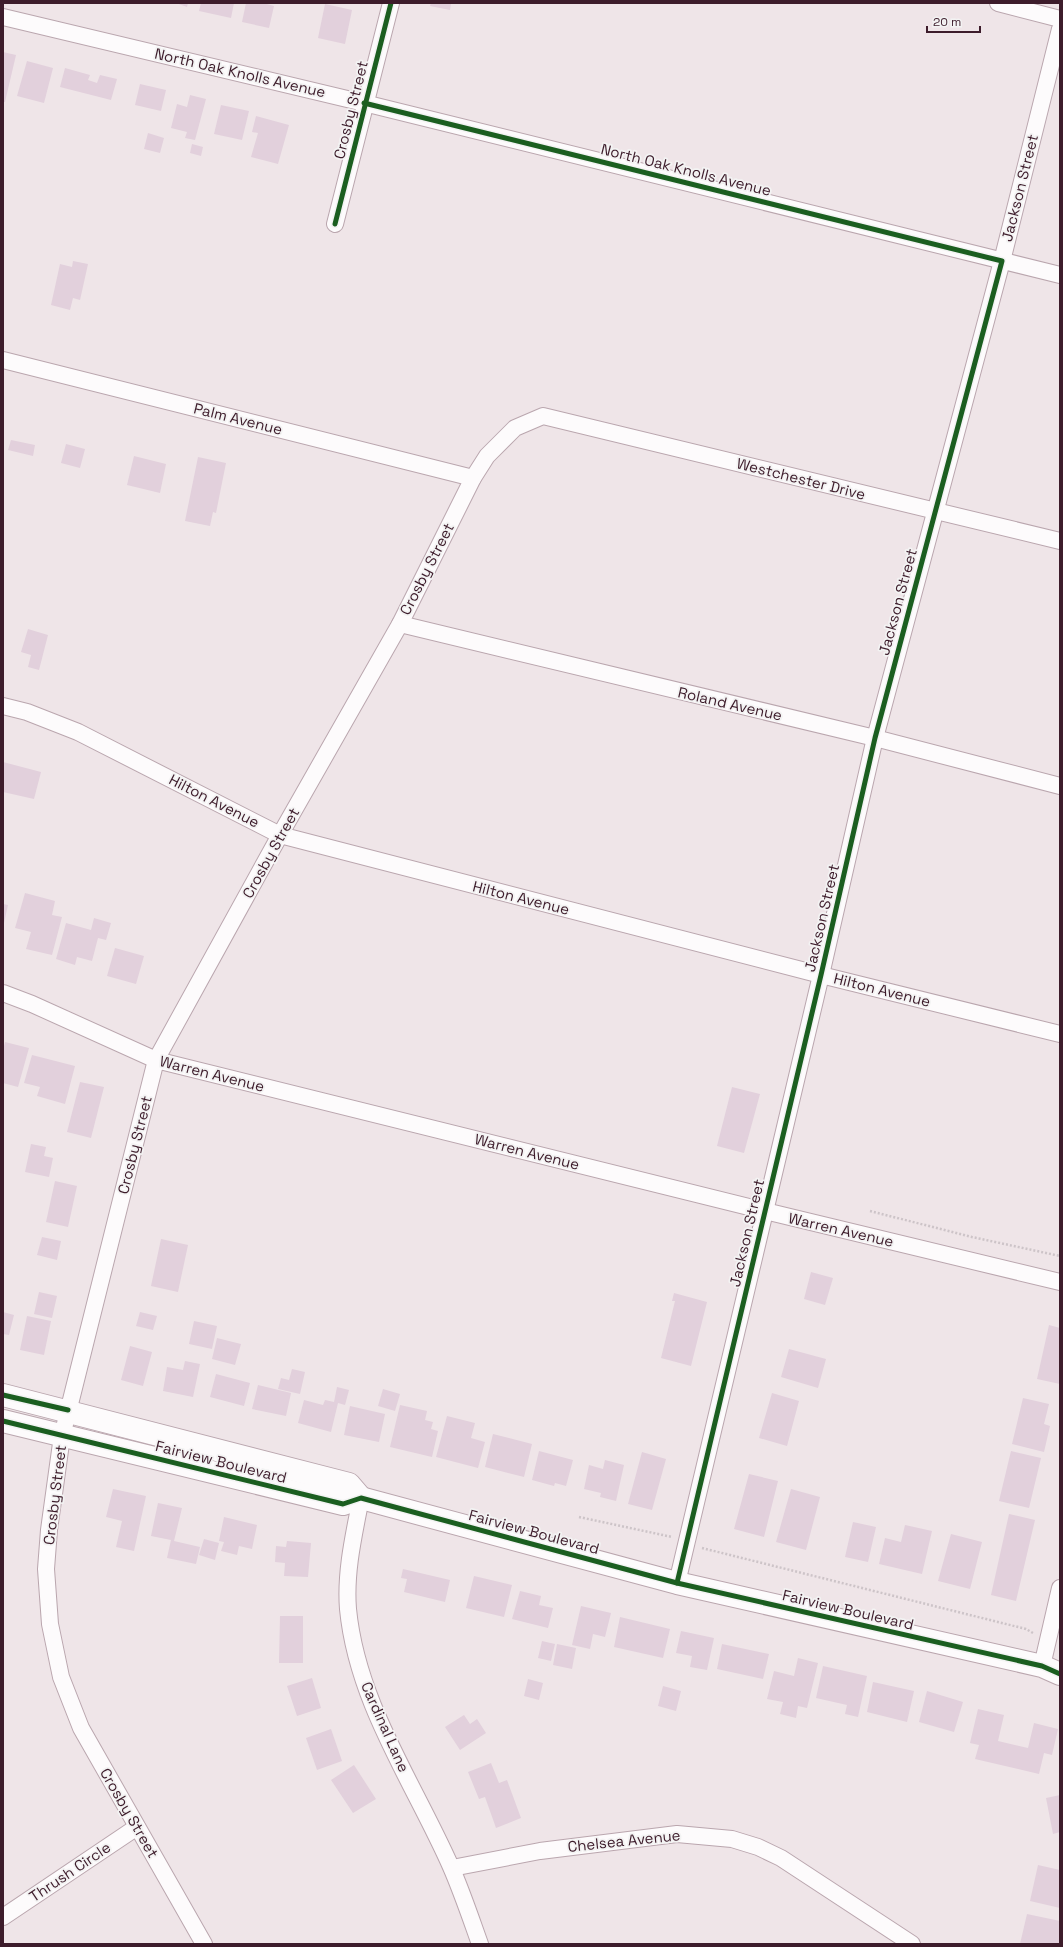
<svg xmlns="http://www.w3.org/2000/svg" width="1063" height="1947" viewBox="0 0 1063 1947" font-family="'Space Grotesk',sans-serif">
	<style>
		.building { fill: #e2d0dc }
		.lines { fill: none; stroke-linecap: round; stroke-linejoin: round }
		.street-casing { stroke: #baa6ae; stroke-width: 18 }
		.secondary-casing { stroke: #baa6ae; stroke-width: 24 }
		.path { stroke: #cdc4c8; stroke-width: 2.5; stroke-dasharray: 2 2; stroke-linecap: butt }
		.street { stroke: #fdfbfc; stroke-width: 16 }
		.secondary { stroke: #fdfbfc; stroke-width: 22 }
		.cycleway-casing { stroke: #f3f3f3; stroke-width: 8 }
		.cycleway { stroke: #1b5e20; stroke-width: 5 }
		.labels { text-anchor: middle; stroke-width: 3.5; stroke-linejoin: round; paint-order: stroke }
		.street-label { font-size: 15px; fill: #3d1c2b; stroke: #f3f3f3 }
	</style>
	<rect width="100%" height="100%" fill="#efe5e8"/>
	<!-- building -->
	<g class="building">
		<path d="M176,3H188L187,7Z"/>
		<path d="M201,3H234L231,18L199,11Z"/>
		<path d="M246,3H263L274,6L269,28L242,22Z"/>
		<path d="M431,3H451L450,10L430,6Z"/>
		<path d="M325,4L352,10L345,44L318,38Z"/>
		<path d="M3,52L16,55L5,102H3Z"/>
		<path d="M27,61L53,68L44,103L17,96Z"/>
		<path d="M65,68L90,75L88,80L97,83L100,75L117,79L111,100L60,87Z"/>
		<path d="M140,84L166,90L161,111L135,105Z"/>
		<path d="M190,95L206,99L195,140L185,138L187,132L171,128L177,104L187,107Z"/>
		<path d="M221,105L249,111L242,140L214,134Z"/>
		<path d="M256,116L289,125L278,164L251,157L258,133L252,132Z"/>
		<path d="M148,133L164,138L160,153L144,149Z"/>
		<path d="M192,144L203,147L201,156L190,153Z"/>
		<path d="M73,261L88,264L80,300L73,298L70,310L51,305L60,264L72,267Z"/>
		<path d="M11,440L35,445L33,456L8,450Z"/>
		<path d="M66,444L85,449L80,468L61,463Z"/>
		<path d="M134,456L166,464L160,493L127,485Z"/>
		<path d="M198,457L226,463L216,513L213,512L210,526L185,521Z"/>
		<path d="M28,629L48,635L39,670L28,667L31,655L21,652Z"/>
		<path d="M3,762L41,772L34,799L3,792Z"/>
		<path d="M25,893L55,901L52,915L62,917L52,955L26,949L31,932L15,928Z"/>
		<path d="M3,904L8,905L4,923H3Z"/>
		<path d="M94,918L111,923L106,940L98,938L92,961L77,957L75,965L56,959L66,923L91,930Z"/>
		<path d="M115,948L144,956L136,984L107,976Z"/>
		<path d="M5,1042L29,1048L18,1087L3,1083V1050Z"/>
		<path d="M32,1055L75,1066L65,1104L37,1096L40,1087L24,1083Z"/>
		<path d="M80,1082L104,1087L91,1138L67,1132Z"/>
		<path d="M732,1087L760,1094L744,1153L717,1146Z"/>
		<path d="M31,1144L46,1147L44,1156L53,1158L49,1177L25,1172Z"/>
		<path d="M55,1181L77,1186L68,1227L46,1222Z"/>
		<path d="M42,1237L61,1241L57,1260L37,1255Z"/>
		<path d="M161,1239L188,1245L178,1292L151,1286Z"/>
		<path d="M811,1272L833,1278L825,1305L804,1299Z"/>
		<path d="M39,1292L57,1296L52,1318L34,1314Z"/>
		<path d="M674,1293L707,1302L691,1366L661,1358L675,1301H672Z"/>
		<path d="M3,1312L14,1315L9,1335L3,1334Z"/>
		<path d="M140,1312L157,1316L153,1330L136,1326Z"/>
		<path d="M27,1316L51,1321L44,1355L20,1350Z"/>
		<path d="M194,1321L217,1326L212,1349L189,1344Z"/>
		<path d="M1049,1325L1060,1328V1384L1037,1379Z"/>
		<path d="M217,1338L241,1344L235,1365L212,1359Z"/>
		<path d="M130,1346L152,1352L143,1386L121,1380Z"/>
		<path d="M789,1349L826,1359L818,1388L781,1377Z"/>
		<path d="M185,1361L200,1364L193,1397L163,1391L167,1367L183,1370Z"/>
		<path d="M292,1369L305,1372L300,1394L278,1389L281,1378L289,1380Z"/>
		<path d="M216,1374L250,1383L244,1406L210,1397Z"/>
		<path d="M258,1385L291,1393L286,1416L252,1409Z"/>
		<path d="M337,1387L349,1390L345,1405L338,1403L331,1432L298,1423L304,1400L323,1405L325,1400L334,1402Z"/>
		<path d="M383,1389L400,1394L395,1411L378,1406Z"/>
		<path d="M772,1393L799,1401L787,1446L759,1438Z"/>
		<path d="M1023,1398L1049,1404L1044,1424L1050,1426L1044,1452L1012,1444Z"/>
		<path d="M400,1405L427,1411L425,1420L433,1422L431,1429L438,1431L432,1457L390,1447Z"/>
		<path d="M350,1406L385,1414L379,1442L344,1435Z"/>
		<path d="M447,1416L475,1423L471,1438L485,1442L478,1468L436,1457Z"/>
		<path d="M493,1434L532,1444L524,1477L485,1467Z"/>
		<path d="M539,1451L573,1460L566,1486L555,1483L554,1486L532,1480Z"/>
		<path d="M1011,1451L1041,1458L1029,1508L999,1501Z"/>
		<path d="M642,1452L666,1459L652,1510L628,1504Z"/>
		<path d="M605,1460L624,1465L616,1501L600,1497L601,1493L584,1489L589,1465L603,1469Z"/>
		<path d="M749,1474L778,1481L764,1537L734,1529Z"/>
		<path d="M113,1489L146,1496L134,1551L116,1547L122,1521L106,1517Z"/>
		<path d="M791,1489L820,1497L806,1550L776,1542Z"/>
		<path d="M158,1503L182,1508L174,1541L200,1547L196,1564L167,1558L171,1540L151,1536Z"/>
		<path d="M1009,1514L1035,1520L1016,1601L991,1595Z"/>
		<path d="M224,1517L257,1525L252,1549L239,1546L237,1555L221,1551L224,1542L219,1541Z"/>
		<path d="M853,1522L876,1527L868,1562L845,1557Z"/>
		<path d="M905,1525L932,1531L922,1574L879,1564L885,1538L901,1542Z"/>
		<path d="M951,1534L982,1542L970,1589L938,1581Z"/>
		<path d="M204,1539L219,1543L215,1560L199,1555Z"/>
		<path d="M287,1541L311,1543L308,1577L284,1576L285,1563L275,1562L276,1546L286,1547Z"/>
		<path d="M403,1569L450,1580L445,1602L404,1592L407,1579L401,1578Z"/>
		<path d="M474,1576L512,1585L504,1617L466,1608Z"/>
		<path d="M520,1591L541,1596L539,1605L553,1608L548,1628L512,1619Z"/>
		<path d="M581,1606L611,1613L605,1637L593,1634L590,1649L572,1645Z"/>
		<path d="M280,1616H303V1663H279Z"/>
		<path d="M620,1617L670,1629L663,1658L614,1647Z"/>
		<path d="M681,1631L714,1638L707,1670L690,1667L692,1656L676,1653Z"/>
		<path d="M542,1641L555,1644L551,1661L538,1658Z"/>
		<path d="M557,1644L576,1648L572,1669L553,1665Z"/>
		<path d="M722,1644L769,1654L763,1679L717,1669Z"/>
		<path d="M798,1658L818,1663L807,1708L798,1706L796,1718L780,1714L783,1702L767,1699L774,1671L794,1676Z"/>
		<path d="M823,1666L867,1676L858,1717L845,1714L847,1705L816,1698Z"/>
		<path d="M312,1678L321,1708L297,1716L287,1686Z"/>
		<path d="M528,1679L543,1683L539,1700L524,1696Z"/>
		<path d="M873,1682L914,1691L907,1722L867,1712Z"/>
		<path d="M663,1686L681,1691L676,1711L658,1706Z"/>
		<path d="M927,1691L963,1702L954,1732L919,1722Z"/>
		<path d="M978,1709L1004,1715L998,1741L1028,1748L1034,1723L1058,1729L1052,1755L1044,1753L1039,1774L975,1759L979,1745L970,1743Z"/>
		<path d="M464,1715L470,1724L477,1719L486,1733L460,1750L445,1727Z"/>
		<path d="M331,1729L342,1761L317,1770L306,1738Z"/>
		<path d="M491,1763L499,1783L507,1780L521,1818L496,1828L485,1797L479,1799L468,1772Z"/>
		<path d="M354,1765L376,1799L353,1813L331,1780Z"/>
		<path d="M1060,1795V1832L1053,1834L1046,1798Z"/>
		<path d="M1038,1865L1060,1870V1908L1030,1901Z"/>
		<path d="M1027,1914L1060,1921V1944H1020Z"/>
	</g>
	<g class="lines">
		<defs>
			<g id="street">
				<path d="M998,3L1060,19"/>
				<path d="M3,17L364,103L1060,275"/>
				<path d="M335,224L391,3"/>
				<path d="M3,360L473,478"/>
				<path d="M400,624L875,738L1060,786"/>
				<path d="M3,706L27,712L78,732L280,835L821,975L1060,1034"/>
				<path d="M3,993L32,1004L156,1060L765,1211L1060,1282"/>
				<path d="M361,1498C354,1534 345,1572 348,1609C357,1703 414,1783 451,1867C462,1892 471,1919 480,1944"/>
				<path d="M677,1583L821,975L875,738L1002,261L1060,29"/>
				<path d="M1042,1666L1060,1588"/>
				<path d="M452,1868L540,1851L677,1834L732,1839L758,1847L781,1858L912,1944"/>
				<path d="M3,1917L137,1827"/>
				<path d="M204,1944L81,1728L61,1677L50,1624L46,1569L49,1530L62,1436L156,1060L280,835L400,624L473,478L487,456L515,428L543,416L1060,541"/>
			</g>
			<g id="secondary">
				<path d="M3,1395L349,1484L361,1498"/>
				<path d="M3,1421L343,1504L361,1498L677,1583L1042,1666L1060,1674"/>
			</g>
		</defs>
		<!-- street casing -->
		<use href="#street" class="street-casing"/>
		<!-- secondary casing -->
		<use href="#secondary" class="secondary-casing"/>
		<!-- path -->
		<g class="path">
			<path d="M870,1211L972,1237L1060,1256"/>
			<path d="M579,1517L672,1537"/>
			<path d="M702,1548L1026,1629L1033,1633"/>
		</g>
		<!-- street -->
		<use href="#street" class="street"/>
		<!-- secondary -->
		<use href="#secondary" class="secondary"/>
		<defs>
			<g id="cycleway">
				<path d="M364,103L1002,261L875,738L821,975L677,1583"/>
				<path d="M335,224L391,3"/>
				<path d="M3,1395L68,1410"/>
				<path d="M3,1421L343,1504L361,1498L677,1583L1042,1666L1060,1674"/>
			</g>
		</defs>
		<!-- cycleway casing -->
		<use href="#cycleway" class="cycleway-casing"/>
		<!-- cycleway -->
		<use href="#cycleway" class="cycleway"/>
	</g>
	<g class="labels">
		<!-- street labels -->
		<g class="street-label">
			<text transform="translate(240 73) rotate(13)" y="5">North Oak Knolls Avenue</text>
			<text transform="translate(351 110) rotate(-76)" y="5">Crosby Street</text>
			<text transform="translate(686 170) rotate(14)" y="5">North Oak Knolls Avenue</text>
			<text transform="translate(1020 188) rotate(-76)" y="5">Jackson Street</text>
			<text transform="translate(238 419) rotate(14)" y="5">Palm Avenue</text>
			<text transform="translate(801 479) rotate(14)" y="5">Westchester Drive</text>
			<text transform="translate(427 569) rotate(-63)" y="5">Crosby Street</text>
			<text transform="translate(898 602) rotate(-75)" y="5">Jackson Street</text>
			<text transform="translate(730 704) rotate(13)" y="5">Roland Avenue</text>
			<text transform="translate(214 801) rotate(27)" y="5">Hilton Avenue</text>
			<text transform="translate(271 853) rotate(-61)" y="5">Crosby Street</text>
			<text transform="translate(521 898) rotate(14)" y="5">Hilton Avenue</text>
			<text transform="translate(822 918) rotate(-77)" y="5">Jackson Street</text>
			<text transform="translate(882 990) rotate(14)" y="5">Hilton Avenue</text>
			<text transform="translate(212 1074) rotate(14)" y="5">Warren Avenue</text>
			<text transform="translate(135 1145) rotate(-76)" y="5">Crosby Street</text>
			<text transform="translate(527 1152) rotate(14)" y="5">Warren Avenue</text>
			<text transform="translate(841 1230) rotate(13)" y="5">Warren Avenue</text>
			<text transform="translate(747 1233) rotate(-77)" y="5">Jackson Street</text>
			<text transform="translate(221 1462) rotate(14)" y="5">Fairview Boulevard</text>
			<text transform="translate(55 1495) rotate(-83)" y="5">Crosby Street</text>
			<text transform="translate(534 1532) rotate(15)" y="5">Fairview Boulevard</text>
			<text transform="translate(848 1610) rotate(13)" y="5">Fairview Boulevard</text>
			<text transform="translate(385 1727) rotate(66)" y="5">Cardinal Lane</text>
			<text transform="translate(129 1813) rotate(60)" y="5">Crosby Street</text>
			<text transform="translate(624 1841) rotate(-6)" y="5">Chelsea Avenue</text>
			<text transform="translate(70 1872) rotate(-34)" y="5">Thrush Circle</text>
		</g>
	</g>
	<!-- border -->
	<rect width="1063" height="1947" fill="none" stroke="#3d1c2b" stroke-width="8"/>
	<!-- scale -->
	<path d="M927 26v6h53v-6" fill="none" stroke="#3d1c2b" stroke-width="2"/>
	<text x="933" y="26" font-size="12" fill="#3d1c2b" stroke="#f3f3f3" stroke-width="3" paint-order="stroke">20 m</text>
</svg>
